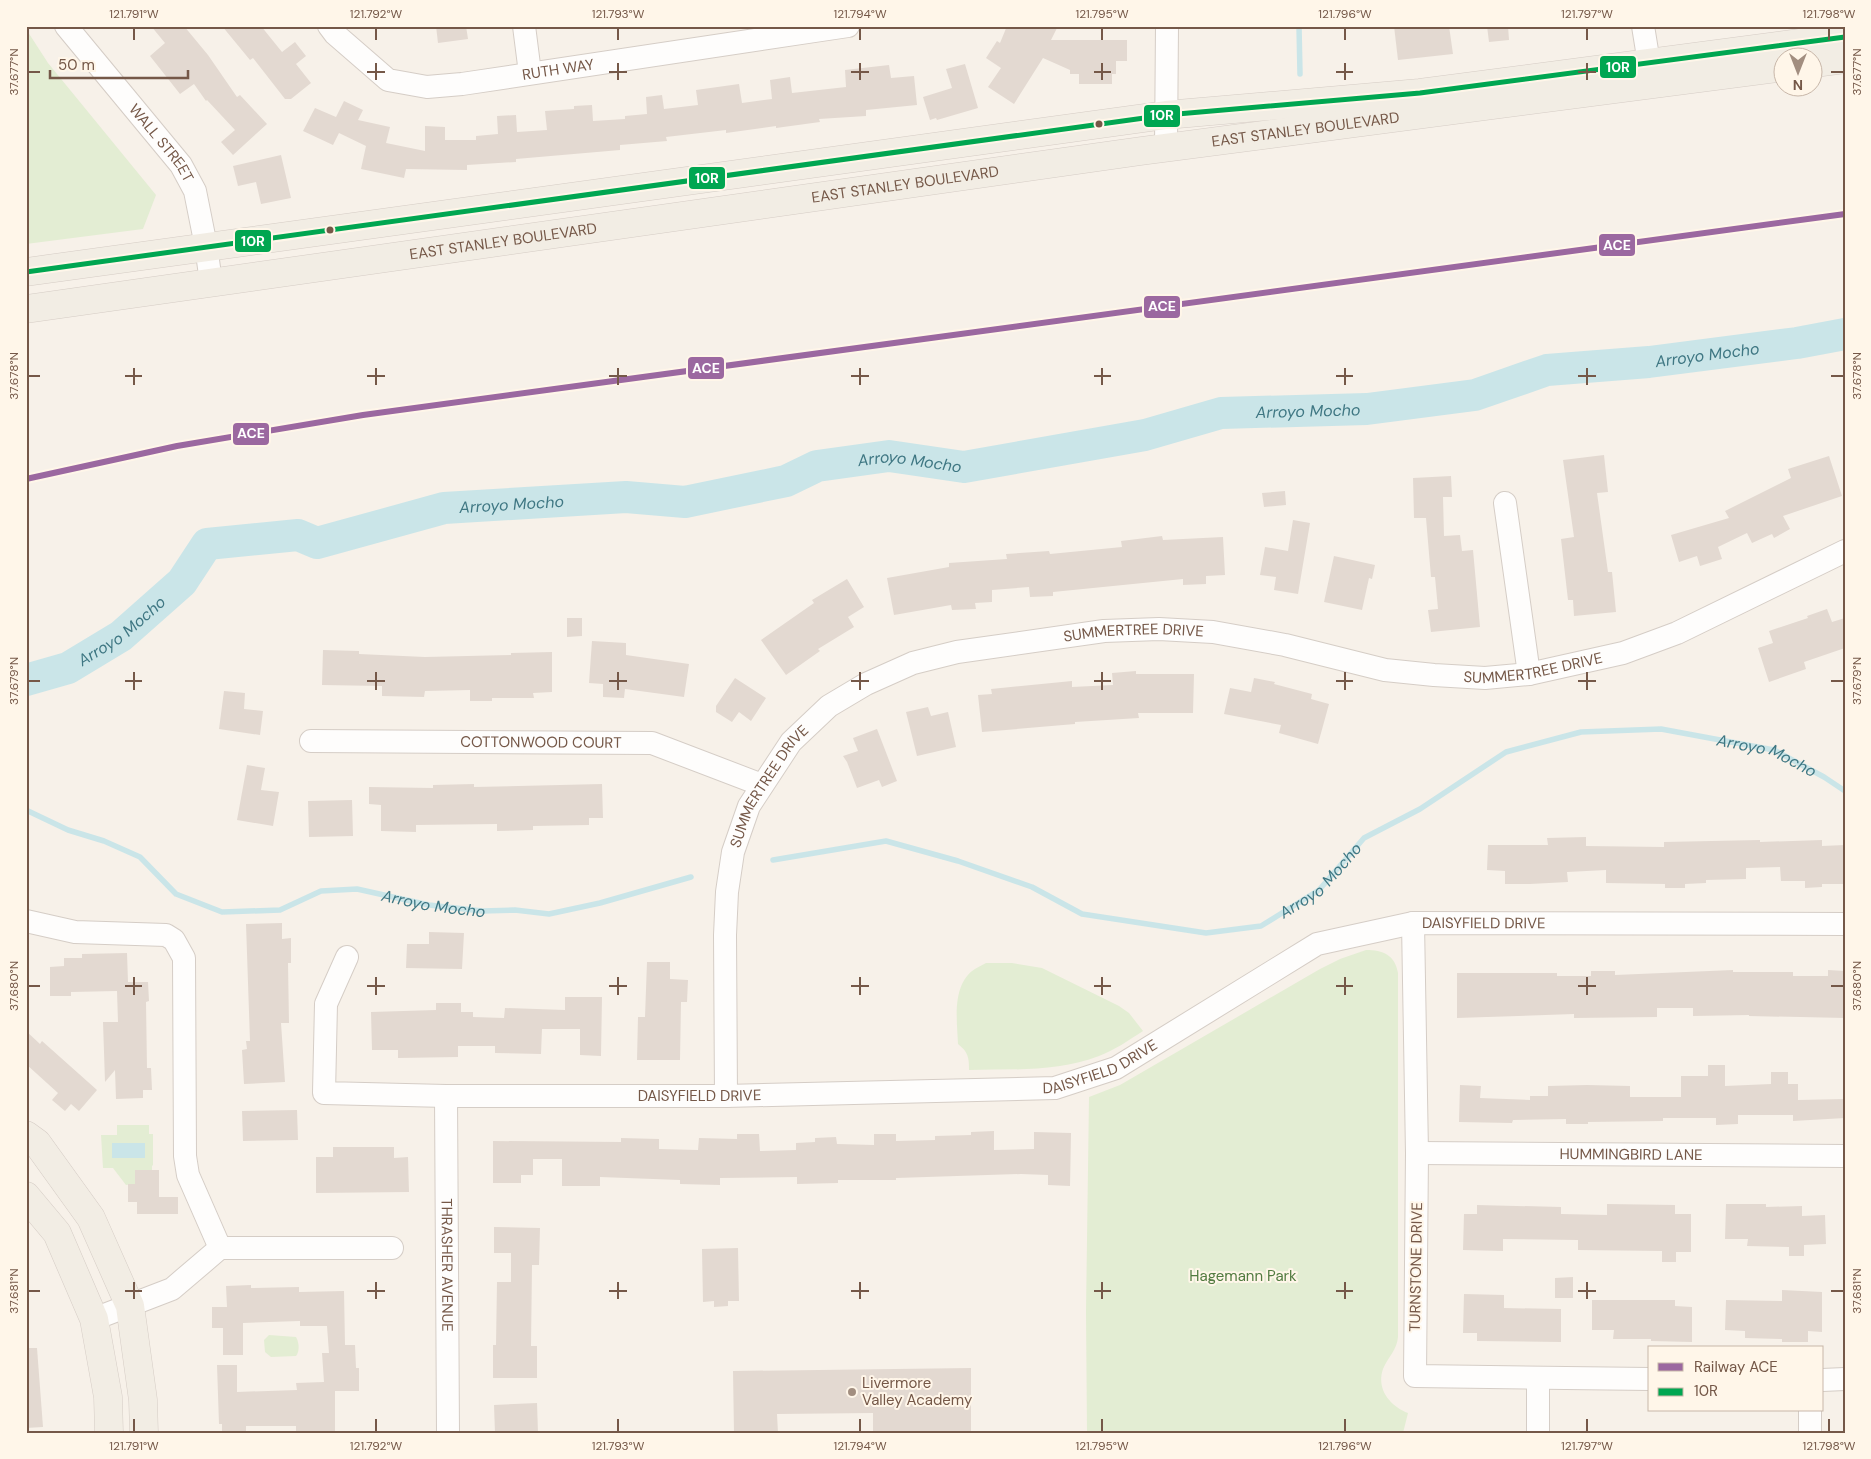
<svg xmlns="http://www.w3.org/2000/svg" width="1871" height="1459" viewBox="0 0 1871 1459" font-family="'DM Sans',sans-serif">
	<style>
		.green { fill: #e3edd3 }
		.water { fill: #cae5e8 }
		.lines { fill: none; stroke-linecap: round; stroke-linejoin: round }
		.stream { stroke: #cae5e8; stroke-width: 5.5 }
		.river { stroke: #cae5e8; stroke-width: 32 }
		.building { fill: #e3d9d1 }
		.minor-casing { stroke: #d5cdc6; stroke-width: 24 }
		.major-casing { stroke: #d5ccc5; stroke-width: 29 }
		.minor { stroke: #fefdfc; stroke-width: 22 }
		.major { stroke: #f2ede4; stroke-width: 28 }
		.bus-1-casing { stroke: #fff6e9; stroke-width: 9 }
		.bus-1 { stroke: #00a651; stroke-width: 5 }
		.rail-1-casing { stroke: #fff6e9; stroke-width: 10 }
		.rail-1 { stroke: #9b68a0; stroke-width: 6 }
		.ticks { fill: none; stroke: #755848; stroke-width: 2 }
		.bus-dot { fill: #755848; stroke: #fff6e9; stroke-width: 2 }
		.poi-dot { fill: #a28e80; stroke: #fff6e9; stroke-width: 2 }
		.labels { text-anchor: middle; stroke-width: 4; stroke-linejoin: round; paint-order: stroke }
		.street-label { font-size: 15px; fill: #755848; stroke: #fff6e9 }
		.park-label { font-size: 15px; fill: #527b40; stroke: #fff6e9 }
		.poi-label { font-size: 15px; fill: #755848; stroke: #fff6e9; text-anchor: start }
		.water-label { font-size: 16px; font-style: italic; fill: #3f7783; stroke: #fff6e9 }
		.line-badge { stroke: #fff6e9; stroke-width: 2 }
		.badge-label { font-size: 14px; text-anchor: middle; font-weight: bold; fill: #fff }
		.neatline { fill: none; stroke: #755848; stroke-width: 2 }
		.ticks-label { font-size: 12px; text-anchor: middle; fill: #755848 }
	</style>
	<rect width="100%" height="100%" fill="#f7f1e9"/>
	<!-- green -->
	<g class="green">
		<path d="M26,29L48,63L156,195L143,229L26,244Z"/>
		<path d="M1366,950C1383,950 1395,955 1398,973V1337C1397,1350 1388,1357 1383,1369C1376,1389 1390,1406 1408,1413L1403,1433H1087L1086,1312L1089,1097L1120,1085L1320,969L1340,959Z"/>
		<path d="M986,963H1012L1042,968L1119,1006L1129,1013L1143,1031C1129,1040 1115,1050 1099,1056C1058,1072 1013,1069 969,1070C969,1057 968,1052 958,1044C957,1020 952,988 972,971C976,968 982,965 986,963Z"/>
		<path d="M117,1125H149V1134H153V1165L152,1166V1170H136L135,1184L126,1185L113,1168H103L101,1135H117Z"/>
		<path d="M269,1335L296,1337C299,1342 300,1351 296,1356L271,1357L265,1352L264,1340Z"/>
	</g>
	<!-- water -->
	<rect class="water" x="112" y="1143" width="33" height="15"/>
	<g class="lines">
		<!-- stream -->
		<g class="stream">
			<path d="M1299,26L1300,74"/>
			<path id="s1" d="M26,810L68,830L104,841L140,857L176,894L222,912L280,910L321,891L357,889L429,905L482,911L515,910L549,914L600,903L691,877"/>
			<path id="s2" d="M773,860L886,841L958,861L1032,887L1082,914L1206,933L1261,926L1319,890L1364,838L1420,809L1506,752L1581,732L1661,729L1774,750L1824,777L1845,791"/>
		</g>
		<!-- river -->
		<path class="river" id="s3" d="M26,680L68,668L121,636L182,582L207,544L298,535L317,543L444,508L626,497L685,502L786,481L817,466L889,456L964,467L1145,435L1221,413L1367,409L1475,395L1547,370L1649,362L1797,343L1845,334"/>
	</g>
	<!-- building -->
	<g class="building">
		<path d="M151,26H184L208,55L237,97L240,95L267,124L233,155L221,142L235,130L207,100L206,101L194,84L180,94L150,56L165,43Z"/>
		<path d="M222,26H261L282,52L295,42L306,56L296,64L311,83L291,99H285L253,58L250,60Z"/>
		<path d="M436,26H466L468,39L438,43Z"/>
		<path d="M1007,26H1058L1051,40H1127V61H1116V74H1112V84H1079V74H1070V70L1043,58L1014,104L988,87L1001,68L986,58L997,41L1000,43Z"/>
		<path d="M1394,26H1449L1453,54L1398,60Z"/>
		<path d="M1487,26H1508L1509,40L1489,42Z"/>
		<path d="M965,64L978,108L937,120L936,118L930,120L923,97L952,88L946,69Z"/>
		<path d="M889,65L891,78L914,76L917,105L866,110V116L819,119L820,122L776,128V126L726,133V130L666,137L667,141L620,145V150L516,159V162L467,165V170L406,169L404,178L361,169L366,146L339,133L333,145L303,131L315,108L336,117L344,101L363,110L358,120L390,127L386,143L425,151V126L445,127V140H476V136L498,134L497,116L516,115L517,132L547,130L545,111L574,109V106L592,105L593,121L625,119V116L647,114L646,97L662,95L664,109L698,105L696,90L739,84L742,103L772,99L770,80L790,77L792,93L846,87L845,70Z"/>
		<path d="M281,155L291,198L261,204L256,182L238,186L233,166Z"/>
		<path d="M1604,455L1608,492L1597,493L1608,572H1612L1616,612L1574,616L1573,600H1568L1561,539L1574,537L1563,460Z"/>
		<path d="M1829,456L1842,496L1783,516L1790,529L1774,538L1772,534L1752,543L1747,533L1718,547L1722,559L1700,566L1697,556L1679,562L1671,535L1729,518L1725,511L1791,478L1788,469Z"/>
		<path d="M1451,476L1452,497H1443L1444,536L1460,535L1462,551L1473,550L1480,627L1431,632L1428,610L1438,609L1435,577H1431L1426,518H1414L1413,478Z"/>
		<path d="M1285,491L1286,505L1264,507L1262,493Z"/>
		<path d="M1293,520L1310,523L1298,594L1274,590L1276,577L1260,575L1265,547L1288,551Z"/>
		<path d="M1162,536L1163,540L1223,537L1225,575L1206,576V584L1183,585V579L1053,592V596L1030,597L1029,587L992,590V602L975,603L976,609L952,610L951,605L894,615L887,578L949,567V563L1007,559L1006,554L1049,551L1050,554L1122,547L1121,541Z"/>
		<path d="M1334,556L1375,565L1372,579L1369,578L1362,610L1324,602Z"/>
		<path d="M847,579L864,607L848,617L854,627L818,649L820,651L786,675L761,640L814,603L812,600Z"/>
		<path d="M1827,609L1832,622L1845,618V648L1804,662L1806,669L1769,682L1758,648L1773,643L1769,631L1808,618L1807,616Z"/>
		<path d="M567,618H582V636L567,637Z"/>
		<path d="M592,641L626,643V655L689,664L684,697L625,689L624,698L603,697V684L589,683Z"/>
		<path d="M323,650L359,651V654L425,657L511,655V653L552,652V692L533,693L534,698H492V701H470V690L425,691L424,697L382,696V686L322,685Z"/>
		<path d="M1136,671V674H1194L1193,713H1138L1139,718L1075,722V724L982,732L978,695L992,694L991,689L1072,681V687L1113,685L1112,673Z"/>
		<path d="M735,678L766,698L751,721L739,712L732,722L716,712V706Z"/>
		<path d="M1254,678L1275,682L1274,684L1312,694L1311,699L1329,704L1318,744L1279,733L1281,725L1224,714L1230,688L1251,692Z"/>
		<path d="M224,691L245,693L244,709L263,711L260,735L219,729Z"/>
		<path d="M928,707L931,716L948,712L956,747L917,756L906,712Z"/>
		<path d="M877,729L897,781L882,787L879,780L857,788L847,762L843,756L858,751L853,738Z"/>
		<path d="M247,765L265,768L261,790L279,792L273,826L237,820Z"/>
		<path d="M474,784V787L602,784L603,818H589V825L533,826V830L497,831V824L416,825V832L381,831V805L369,804V787L433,788V785Z"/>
		<path d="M352,800L353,836L309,837L308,801Z"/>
		<path d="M1586,837V846L1664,847V842L1760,840V842L1822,840V846L1845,845V884H1822V887L1805,888V881H1781L1780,867L1746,868V879L1706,880V883L1685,884V888H1665V884L1606,883V870L1567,872L1568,882L1530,884H1505V871L1487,870L1488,845H1548L1547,838Z"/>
		<path d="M282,923V939L291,938V963H288L289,1023H281L285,1082L244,1084L242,1050L247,1049L246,1041H250L246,924Z"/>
		<path d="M429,932L464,933L462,969L406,968L407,944H429Z"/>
		<path d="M127,953L128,982H148L149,1001L146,1002L147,1068H151L152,1090H143V1098L116,1099L115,1070L105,1082L103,1022H118L117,991L71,992V996H50V967L64,966V958H82V954Z"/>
		<path d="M647,962H670V979L688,980L687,1002H681L680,1060H637L638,1017H645Z"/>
		<path d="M1733,970V972H1793V976H1828V970L1845,971V1018L1749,1016V1015L1693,1016V1008H1657V1017L1574,1018V1014L1457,1018V973H1557V976H1591V971H1615V975Z"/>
		<path d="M565,997H602L601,1056L580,1055V1029H542L541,1054L495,1053V1046H458V1057L398,1058V1050H372L371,1012L436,1010V1003H461V1012H473V1017L504,1018L505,1008L565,1010Z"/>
		<path d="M26,1031L40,1044L42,1041L97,1090L79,1111L71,1104L65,1111L52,1100L58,1093L26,1064Z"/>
		<path d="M1708,1065H1725V1086L1771,1084V1072H1788V1084H1798V1100L1845,1099V1118L1793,1121V1115H1738V1124L1716,1125V1118H1663V1121L1588,1122V1124H1566V1119L1513,1120L1512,1123L1459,1122L1460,1085L1481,1086L1480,1098L1530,1100V1096H1548V1086L1587,1085L1630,1086V1097H1681V1076H1708Z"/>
		<path d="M297,1110L298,1140L243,1141L242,1111Z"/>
		<path d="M994,1131V1150L1034,1149V1132L1071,1133L1070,1186L1048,1185V1175L1021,1174L896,1178V1180H838V1183L797,1184V1177L720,1178V1185L680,1184V1180L600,1177V1186H562V1159H533V1175H521V1183H493V1141L621,1142V1138L659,1139V1149L698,1150L699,1138L737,1139V1134H759L760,1151L796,1150V1143L815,1142V1138L836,1137L837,1144L874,1145V1134H896V1141L935,1140V1136L971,1135V1132Z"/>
		<path d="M333,1147H394V1158L408,1157L409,1192L316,1193V1157H333Z"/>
		<path d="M135,1170H159V1197H178V1214H137V1202H128V1184H135Z"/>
		<path d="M1607,1204L1675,1205V1214H1691V1252H1676V1262H1662V1251L1578,1250V1240L1503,1239V1251L1463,1250L1464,1214H1477V1205L1561,1207V1214L1607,1215Z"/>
		<path d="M1726,1204H1766V1207L1802,1206V1216L1825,1215L1826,1244L1804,1245V1256H1789V1247L1747,1246L1748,1239H1725Z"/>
		<path d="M494,1227L540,1228L539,1265H532L531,1346H537V1378H493V1345H496L497,1282H511V1253H494Z"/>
		<path d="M738,1248L739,1301H728V1306L714,1307V1301L703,1302L702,1249Z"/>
		<path d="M1573,1277V1298H1555V1278Z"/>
		<path d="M251,1285V1288L299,1287V1292L344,1291L345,1345H355L356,1368H359V1391H335V1433H296V1426H246V1431H222V1424H219L217,1365H237V1392L297,1390L296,1383L324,1382L322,1353H329L327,1326H300V1321L243,1323V1355H223V1328H212V1307H227L226,1286Z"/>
		<path d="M1782,1290L1822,1292V1332L1808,1331V1342H1782V1339L1745,1338V1331L1725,1330L1726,1300L1782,1301Z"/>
		<path d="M1464,1294L1504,1295V1308L1561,1309V1342L1477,1341V1333H1463Z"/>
		<path d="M1592,1300H1675V1306L1692,1307V1342L1651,1341V1339H1613L1614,1330H1592Z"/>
		<path d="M26,1348H37L43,1427L26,1428Z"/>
		<path d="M971,1368V1433H873V1413L777,1414L778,1433H734L733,1371Z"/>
		<path d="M537,1403L538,1433H495L494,1405Z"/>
	</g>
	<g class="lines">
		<defs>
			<g id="minor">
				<path id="s4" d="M66,26L181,165L195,191L206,246L211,282"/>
				<path id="s5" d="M329,26L335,34L388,80L427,87L462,84L848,26"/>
				<path d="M524,26L530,73"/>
				<path d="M1643,26L1649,63"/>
				<path d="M1166,148L1167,26"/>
				<path d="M1505,503L1529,674"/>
				<path id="s6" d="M311,741L652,743L762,785"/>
				<path d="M26,921L75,932L166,935L174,940L184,958L185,1156L188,1175L220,1248"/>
				<path d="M1413,923L1417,1153L1415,1376L1650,1379"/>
				<path id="s7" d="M347,957L326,1004L324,1093L446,1096H726L1055,1088L1116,1068L1317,944L1413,923L1845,924"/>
				<path id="s8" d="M446,1096L448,1433"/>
				<path id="s9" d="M726,1096L725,935L727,892L733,852L749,806L791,742L829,706L866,684L913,663L957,652L1104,631L1159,629L1213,632L1285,645L1385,670L1434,675L1485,678L1529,674L1623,653L1677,633L1845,551"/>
				<path id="s10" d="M1417,1153L1845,1156"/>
				<path d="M94,1319L172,1289L220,1248H392"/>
				<path d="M1538,1378V1433"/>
				<path d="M1822,1380L1845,1379"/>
				<path d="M1810,1410V1433"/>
			</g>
			<g id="major">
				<path d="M1814,63L1845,59"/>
				<path d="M26,272L1166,115L1420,93L1845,37"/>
				<path id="s11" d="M26,309L1141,151L1784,67"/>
				<path d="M26,1135L37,1143L91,1218L130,1306L143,1400L144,1433"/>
				<path d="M26,1196L57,1233L94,1319L108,1397L109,1433"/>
			</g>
		</defs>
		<!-- minor casing -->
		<use href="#minor" class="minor-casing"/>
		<!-- major casing -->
		<use href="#major" class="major-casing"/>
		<!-- minor -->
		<use href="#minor" class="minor"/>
		<!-- major -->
		<use href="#major" class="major"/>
		<defs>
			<path id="bus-1" d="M26,272L1166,115L1420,93L1845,37"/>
		</defs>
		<!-- bus-1 casing -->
		<use href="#bus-1" class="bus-1-casing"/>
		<!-- bus-1 -->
		<use href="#bus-1" class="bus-1"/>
		<defs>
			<path id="rail-1" d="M26,479L177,446L363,415L1845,214"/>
		</defs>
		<!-- rail-1 casing -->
		<use href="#rail-1" class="rail-1-casing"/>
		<!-- rail-1 -->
		<use href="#rail-1" class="rail-1"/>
	</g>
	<!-- ticks -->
	<path class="ticks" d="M134,28V40M376,28V40M618,28V40M860,28V40M1102,28V40M1345,28V40M1587,28V40M1829,28V40M376,63V80M618,63V80M860,63V80M1102,63V80M1345,63V80M1587,63V80M28,72H40M367,72H385M609,72H627M851,72H869M1094,72H1111M1336,72H1353M1578,72H1596M1831,72H1844M134,368V385M376,368V385M618,368V385M860,368V385M1102,368V385M1345,368V385M1587,368V385M28,376H40M125,376H142M367,376H385M609,376H627M851,376H869M1094,376H1111M1336,376H1353M1578,376H1596M1831,376H1844M134,672V690M376,672V690M618,672V690M860,672V690M1102,672V690M1345,672V690M1587,672V690M28,681H40M125,681H142M367,681H385M609,681H627M851,681H869M1094,681H1111M1336,681H1353M1578,681H1596M1831,681H1844M134,977V995M376,977V995M618,977V995M860,977V995M1102,977V995M1345,977V995M1587,977V995M28,986H40M125,986H142M367,986H385M609,986H627M851,986H869M1094,986H1111M1336,986H1353M1578,986H1596M1831,986H1844M134,1282V1299M376,1282V1299M618,1282V1299M860,1282V1299M1102,1282V1299M1345,1282V1299M1587,1282V1299M28,1291H40M125,1291H142M367,1291H385M609,1291H627M851,1291H869M1094,1291H1111M1336,1291H1353M1578,1291H1596M1831,1291H1844M134,1419V1432M376,1419V1432M618,1419V1432M860,1419V1432M1102,1419V1432M1345,1419V1432M1587,1419V1432M1829,1419V1432"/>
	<!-- markers -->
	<g class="bus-dot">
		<circle cx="1099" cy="124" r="4.5"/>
		<circle cx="330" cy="230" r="4.5"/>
	</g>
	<circle class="poi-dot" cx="852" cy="1392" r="5"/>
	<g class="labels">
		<!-- street labels -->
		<g class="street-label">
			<text dy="5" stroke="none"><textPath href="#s5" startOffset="252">RUTH WAY</textPath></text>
			<text dy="5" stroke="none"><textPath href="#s11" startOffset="1292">EAST STANLEY BOULEVARD</textPath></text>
			<text dy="5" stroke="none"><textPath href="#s4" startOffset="151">WALL STREET</textPath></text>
			<text dy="5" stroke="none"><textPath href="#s11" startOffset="888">EAST STANLEY BOULEVARD</textPath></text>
			<text dy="5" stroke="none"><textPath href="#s11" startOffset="482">EAST STANLEY BOULEVARD</textPath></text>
			<text dy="5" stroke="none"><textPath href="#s9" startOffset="740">SUMMERTREE DRIVE</textPath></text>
			<text dy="5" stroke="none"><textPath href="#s9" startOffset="1145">SUMMERTREE DRIVE</textPath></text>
			<text dy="5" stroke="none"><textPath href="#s6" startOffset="230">COTTONWOOD COURT</textPath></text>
			<text dy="5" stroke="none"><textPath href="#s9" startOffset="320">SUMMERTREE DRIVE</textPath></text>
			<text dy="5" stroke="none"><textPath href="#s7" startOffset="1341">DAISYFIELD DRIVE</textPath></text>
			<text dy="5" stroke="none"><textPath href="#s7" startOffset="921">DAISYFIELD DRIVE</textPath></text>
			<text dy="5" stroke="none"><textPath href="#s7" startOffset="516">DAISYFIELD DRIVE</textPath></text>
			<text dy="5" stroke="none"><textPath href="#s10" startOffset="214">HUMMINGBIRD LANE</textPath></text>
			<text dy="5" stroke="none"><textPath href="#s8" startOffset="169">THRASHER AVENUE</textPath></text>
			<text transform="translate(1416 1267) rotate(-89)" y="5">TURNSTONE DRIVE</text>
		</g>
		<!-- park labels -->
		<g class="park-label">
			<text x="1243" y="1281">Hagemann Park</text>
		</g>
		<!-- poi labels -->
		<g class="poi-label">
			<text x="862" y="1388">Livermore<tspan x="862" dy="17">Valley Academy</tspan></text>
		</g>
		<!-- water labels -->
		<g class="water-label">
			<text dy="6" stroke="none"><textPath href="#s3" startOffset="1759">Arroyo Mocho</textPath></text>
			<text dy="6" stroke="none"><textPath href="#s3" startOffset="1354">Arroyo Mocho</textPath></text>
			<text dy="6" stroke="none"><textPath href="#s3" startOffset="949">Arroyo Mocho</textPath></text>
			<text dy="6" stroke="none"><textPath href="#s3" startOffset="544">Arroyo Mocho</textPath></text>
			<text dy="6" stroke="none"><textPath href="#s3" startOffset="109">Arroyo Mocho</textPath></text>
			<text dy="6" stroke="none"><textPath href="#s2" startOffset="1076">Arroyo Mocho</textPath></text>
			<text dy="6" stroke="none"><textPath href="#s2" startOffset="581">Arroyo Mocho</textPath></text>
			<text dy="6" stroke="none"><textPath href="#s1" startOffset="442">Arroyo Mocho</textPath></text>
		</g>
	</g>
	<g class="line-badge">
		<rect x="1599" y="55" width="38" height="24" rx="5" fill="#00a651"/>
		<rect x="1143" y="104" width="38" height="24" rx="5" fill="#00a651"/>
		<rect x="688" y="166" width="38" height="24" rx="5" fill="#00a651"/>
		<rect x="234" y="229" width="38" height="24" rx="5" fill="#00a651"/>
		<rect x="1598" y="233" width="38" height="24" rx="5" fill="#9b68a0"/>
		<rect x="1143" y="295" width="38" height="24" rx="5" fill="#9b68a0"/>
		<rect x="687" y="356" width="38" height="24" rx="5" fill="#9b68a0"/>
		<rect x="232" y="422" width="38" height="24" rx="5" fill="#9b68a0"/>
	</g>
	<g class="badge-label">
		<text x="1618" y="72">10R</text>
		<text x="1162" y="120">10R</text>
		<text x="707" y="183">10R</text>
		<text x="253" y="246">10R</text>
		<text x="1617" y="250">ACE</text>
		<text x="1162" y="311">ACE</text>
		<text x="706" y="373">ACE</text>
		<text x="251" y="438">ACE</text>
	</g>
	<!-- border -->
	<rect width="1871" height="1459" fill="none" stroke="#fff6e9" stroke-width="55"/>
	<!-- legend -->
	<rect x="1648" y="1346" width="175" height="65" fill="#fff6e9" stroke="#c8b7a9"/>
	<rect x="1658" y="1363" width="25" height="8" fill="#9b68a0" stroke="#c8b7a9"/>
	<text x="1694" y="1372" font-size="15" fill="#755848">Railway ACE</text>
	<rect x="1658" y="1388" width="25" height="8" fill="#00a651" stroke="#c8b7a9"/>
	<text x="1694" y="1396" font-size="15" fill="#755848">10R</text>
	<!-- north arrow -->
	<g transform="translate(1798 72) rotate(180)"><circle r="24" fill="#fff6e9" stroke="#c8b7a9"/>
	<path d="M0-4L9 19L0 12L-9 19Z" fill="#a28e80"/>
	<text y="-8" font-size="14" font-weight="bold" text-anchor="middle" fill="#755848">N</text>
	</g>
	<!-- scale -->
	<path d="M50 70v8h138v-8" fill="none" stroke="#755848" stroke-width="2.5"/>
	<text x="58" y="70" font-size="15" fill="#755848" stroke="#fff6e9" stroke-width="4" paint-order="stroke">50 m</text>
	<rect x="28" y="28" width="1816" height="1404" class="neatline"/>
	<g class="ticks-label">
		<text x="134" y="18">121.791°W</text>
		<text x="376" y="18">121.792°W</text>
		<text x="618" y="18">121.793°W</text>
		<text x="860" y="18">121.794°W</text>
		<text x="1102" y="18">121.795°W</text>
		<text x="1345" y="18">121.796°W</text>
		<text x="1587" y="18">121.797°W</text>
		<text x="1829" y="18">121.798°W</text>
		<text transform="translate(1857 72) rotate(-90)" y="4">37.677°N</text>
		<text transform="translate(14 72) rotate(-90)" y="4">37.677°N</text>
		<text transform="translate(1857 376) rotate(-90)" y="4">37.678°N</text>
		<text transform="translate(14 376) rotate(-90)" y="4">37.678°N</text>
		<text transform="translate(1857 681) rotate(-90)" y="4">37.679°N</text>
		<text transform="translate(14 681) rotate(-90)" y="4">37.679°N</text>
		<text transform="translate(1857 986) rotate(-90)" y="4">37.680°N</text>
		<text transform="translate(14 986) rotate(-90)" y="4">37.680°N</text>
		<text transform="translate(1857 1291) rotate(-90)" y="4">37.681°N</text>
		<text transform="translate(14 1291) rotate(-90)" y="4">37.681°N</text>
		<text x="134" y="1450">121.791°W</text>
		<text x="376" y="1450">121.792°W</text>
		<text x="618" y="1450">121.793°W</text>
		<text x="860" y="1450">121.794°W</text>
		<text x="1102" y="1450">121.795°W</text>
		<text x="1345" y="1450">121.796°W</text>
		<text x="1587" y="1450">121.797°W</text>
		<text x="1829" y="1450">121.798°W</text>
	</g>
</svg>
